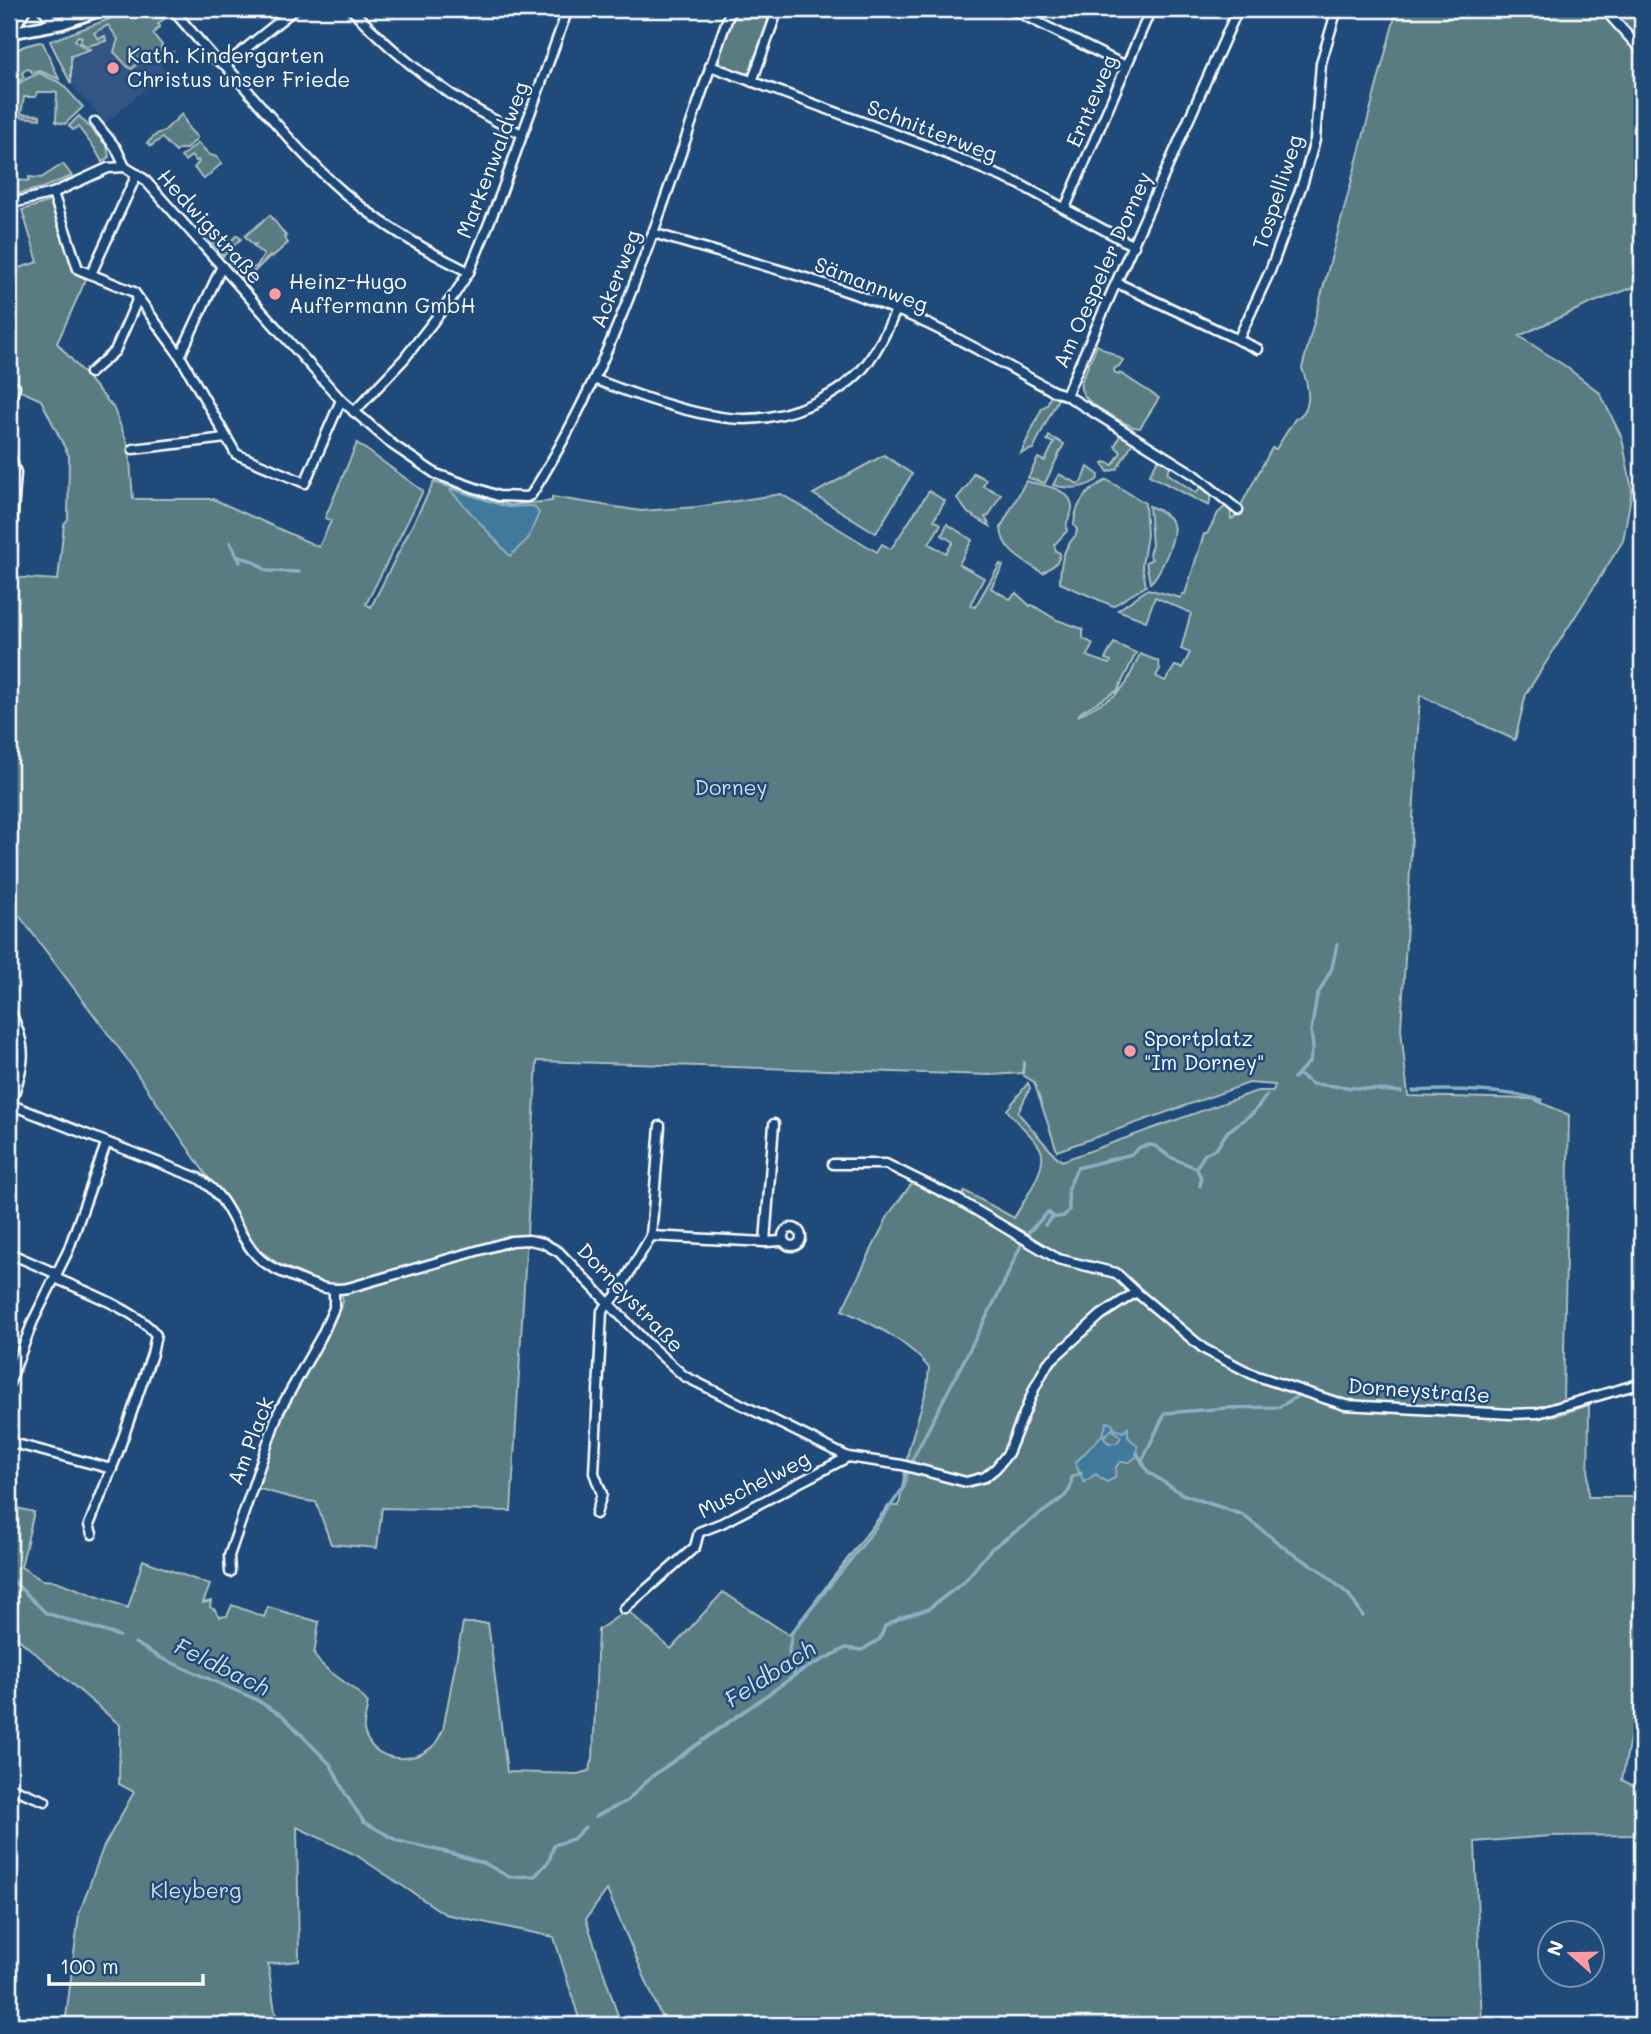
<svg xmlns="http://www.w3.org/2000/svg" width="1651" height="2034" viewBox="0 0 1651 2034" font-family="Mali,sans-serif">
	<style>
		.built { fill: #325584 }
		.green { fill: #587c81; stroke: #acbec0; stroke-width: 2 }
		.water { fill: #40799b; stroke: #8cafc3; stroke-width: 2 }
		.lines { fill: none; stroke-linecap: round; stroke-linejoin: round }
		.stream { stroke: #8cafc3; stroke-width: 3.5 }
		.street-casing { stroke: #fff; stroke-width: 13 }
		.secondary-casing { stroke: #fff; stroke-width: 16 }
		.street { stroke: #1f4a7a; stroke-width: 8 }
		.secondary { stroke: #1f4a7a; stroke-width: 10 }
		.poi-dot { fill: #ff9aa2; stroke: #1f4a7a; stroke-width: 2.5 }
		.labels { text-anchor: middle; stroke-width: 5; stroke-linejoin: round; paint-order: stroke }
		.poi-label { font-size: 21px; fill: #fff; stroke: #1f4a7a; text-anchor: start }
		.street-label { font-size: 21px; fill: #fff; stroke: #1f4a7a }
		.park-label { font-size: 21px; fill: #d5dee0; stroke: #1f4a7a }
		.water-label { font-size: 23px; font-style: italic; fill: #cfdee6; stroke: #1f4a7a }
	</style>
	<rect width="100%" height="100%" fill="#1f4a7a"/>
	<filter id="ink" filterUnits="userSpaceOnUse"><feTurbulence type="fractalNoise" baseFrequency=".0143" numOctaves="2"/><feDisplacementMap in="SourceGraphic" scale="14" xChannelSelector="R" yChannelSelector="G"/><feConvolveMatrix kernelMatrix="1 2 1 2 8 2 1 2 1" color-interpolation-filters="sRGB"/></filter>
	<g filter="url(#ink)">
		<!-- built -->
		<path class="built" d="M118,17L166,71L106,123L70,83L50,41Z"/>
		<!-- green -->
		<g class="green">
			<path d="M136,9H164L151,16L153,20L168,10L171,13L158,24L160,26L153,34L162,45L161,47L165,52H172L159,63L151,55L144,61L142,59L132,69L129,68L114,52L118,39L108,25L94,33L98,39L105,36L106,41L87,46L80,42L82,37L78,36L75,40L85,48L91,49L71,56V84L50,41Z"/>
			<path d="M736,9H772L767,24L769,27L768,31L764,32L753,63L756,65L752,71L746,74L723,66L718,59Z"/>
			<path d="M1397,9H1642V284L1589,304L1519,336L1565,366L1600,393L1622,438L1632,490L1623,541L1526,694L1515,740L1420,695L1401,1029L1408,1096L1533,1099L1569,1115L1563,1400L1532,1409V1418L1558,1415L1589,1405L1588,1497H1642V1677L1622,1780L1642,1790V1835L1550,1836L1475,1842L1482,2025H665L607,1890L586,1919L621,2025H581L554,1937L445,1914L356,1855L297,1827L299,1961L268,1964L275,2012L280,2025H65L79,1914L103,1848L134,1792L119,1784L120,1725L9,1631V1506L34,1512L21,1567L42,1580L56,1581L128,1608L143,1560L210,1585L203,1603L211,1601L210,1607L215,1610L219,1617L227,1616L232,1605L264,1617L268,1607L319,1622L314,1655C328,1676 353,1683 368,1703C367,1710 363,1722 364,1730C371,1763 415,1766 435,1744C438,1740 441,1734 443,1730L463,1623H488L507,1772L578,1774L589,1771L593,1759L598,1630L627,1610L671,1649L723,1592L789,1635L888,1506H899L909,1448L927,1388L929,1368C908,1341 873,1324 842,1310L889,1214L913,1182L958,1204L965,1191L1014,1218C1023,1202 1050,1166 1040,1148C1034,1137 1015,1121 1007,1110L1028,1083L1030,1088L1018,1113C1027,1122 1055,1158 1062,1161L1257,1091H1273L1275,1085L1249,1083L1057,1151L1034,1082L1023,1075L1024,1061L1022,1073L991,1075L537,1061L511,1511L382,1508L377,1548L331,1544L316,1502C296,1501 277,1493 256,1488L283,1414L343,1302L340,1286L320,1282L279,1264L259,1250L225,1196L207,1176L124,1055L9,902V577L58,580L64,524L68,519L69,456L41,400L10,386L9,271L38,262L22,210L51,201L75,273L86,279L57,343L113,407L129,447L133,499H213L319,547L331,521L325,518L357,443L423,491L366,604L371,607L434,482L509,505L552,501V497L641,511L697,507L781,494L877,552L882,544L891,549L929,491L945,501L934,520L941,524L929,544L946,553L953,542L942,535L947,524L972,540L959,564L984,578L970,605L975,607L1000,564L1003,566L991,588L1010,599L1016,593L1030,606L1032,605L1057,620L1083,629V638L1093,644L1087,656L1109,664L1111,661L1105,659L1114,643L1136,653L1118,690L1081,712L1078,716L1114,696L1126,684L1140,654L1158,661L1160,669L1156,676L1165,681L1175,666L1182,668L1190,653L1181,649L1191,613L1155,597L1146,621L1118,610L1148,589L1181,598L1182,594H1185L1204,534H1207L1218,513L1230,502L1231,519L1234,518L1272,448L1276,449L1295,419C1315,409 1308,385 1302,368Z"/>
			<path d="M40,42L43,43L59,79L40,71L32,73L31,70L26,69L22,73L24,77L11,88L9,86C9,54 7,49 40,42Z"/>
			<path d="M39,73L61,83L83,107L65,124L56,122L57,92H37L36,97H24L21,114L40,115V119L9,116C9,87 13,85 39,73Z"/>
			<path d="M182,114L189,129L197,137L196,140L186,149H179L176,152L162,138L151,146L147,143L158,133L163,132Z"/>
			<path d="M79,116L107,146L109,157L102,162L95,149L78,127L73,130L69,126Z"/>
			<path d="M198,143L210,155L217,157L222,163L204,179L194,168L199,162L198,160L196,161L191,156L185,161L181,157Z"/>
			<path d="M63,164L72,176L42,188L9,196V174H14V180L29,181V177L41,178Z"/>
			<path d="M270,215L286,236L284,237L288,243L272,257L270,256L245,281L230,263L236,257L239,261L242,259L250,268L256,267L264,255L254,247L256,244L253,245L245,236Z"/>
			<path d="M219,230L230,242L237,235L241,239L223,256L209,240Z"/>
			<path d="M1097,345L1123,360L1119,366L1114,369L1115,373L1119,375L1120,373L1159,398L1140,428L1133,427C1117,418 1076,402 1081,382Z"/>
			<path d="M1051,395L1058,399L1033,449L1021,453L1042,408L1047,405Z"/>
			<path d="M1121,433L1133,442L1117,469L1108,472L1103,464L1105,462L1113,465L1121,452L1115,446Z"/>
			<path d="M1049,436L1064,444L1045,483L1028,478L1038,458L1045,461L1054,443L1047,440Z"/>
			<path d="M884,455L912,474L876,533L813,494Z"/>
			<path d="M1160,457L1171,465L1167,473L1196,493L1202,485C1210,493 1212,495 1209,506L1149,475Z"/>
			<path d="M1088,467L1099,475L1097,480C1083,489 1069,490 1053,485L1059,474L1078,484L1083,480Z"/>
			<path d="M973,473L986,479L983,486L1001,494L989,516L985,517L990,526L968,513L957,498L968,485Z"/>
			<path d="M1107,480L1145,503L1147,535L1142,565L1146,586L1113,606L1060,583C1060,569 1062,552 1071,541C1078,531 1074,542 1077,530L1074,525C1075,503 1087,490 1107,480Z"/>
			<path d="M1026,481C1040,485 1074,488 1072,509C1071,519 1065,518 1067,531L1054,545L1056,551L1060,553C1060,563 1051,567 1043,573C1025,562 1001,551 1001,527Z"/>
			<path d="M1149,506C1157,509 1168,514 1172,522C1179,533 1160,576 1150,583L1146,562L1152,559L1149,554L1152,545Z"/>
		</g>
		<!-- water -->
		<g class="water">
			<path d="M452,489L507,507L534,506L539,513L528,539L510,556L450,490Z"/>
			<path d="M1107,1422L1112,1424L1114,1428L1104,1436L1105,1440L1109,1443H1117L1121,1437L1114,1431L1115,1429L1123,1432L1128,1428V1437L1137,1445L1138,1455L1130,1462H1120L1116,1467L1115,1478L1107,1482L1103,1480L1096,1474L1084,1482L1075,1463L1103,1434Z"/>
		</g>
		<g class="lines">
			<!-- stream -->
			<g class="stream">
				<path d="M230,542L240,562"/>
				<path d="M237,556L253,561L267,571L299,572"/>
				<path d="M1299,1075L1312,1084L1401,1092"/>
				<path d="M1294,1078L1310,1061L1313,1047L1311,1031L1317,996L1332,968L1337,944"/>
				<path d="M1413,1091C1450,1089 1506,1090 1542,1100"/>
				<path d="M1197,1169L1201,1178L1200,1186"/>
				<path d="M1045,1225L1051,1218L1064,1216L1069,1210L1068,1189L1077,1168L1132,1154L1140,1147L1150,1145L1155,1146L1170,1157L1196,1168L1205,1154L1217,1148L1227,1132L1253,1113L1267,1095"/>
				<path d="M1028,1233L1048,1212L1054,1217"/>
				<path d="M1137,1453L1148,1472L1182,1494L1243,1515L1290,1552L1320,1570L1349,1595L1363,1616"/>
				<path d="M1142,1461L1165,1413L1227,1408L1279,1407L1298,1396"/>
				<path d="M9,1577L46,1613L119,1636"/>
				<path d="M135,1643L161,1658L255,1699L283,1716L331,1765L346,1795L364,1822L398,1841L454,1854L486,1864L509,1877L535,1876L549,1861L554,1845L573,1839L585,1827"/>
				<path d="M794,1675C795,1666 790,1660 789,1652C789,1645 792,1641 791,1634L864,1543L904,1487L908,1468L1003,1285L1021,1245"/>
				<path d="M596,1816L627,1801L651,1777L801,1671L846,1648L862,1650L880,1639L885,1626L900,1618L928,1609L964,1582L991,1549L1064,1497L1070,1489L1072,1477L1081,1473"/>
			</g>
			<defs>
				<g id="street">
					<path d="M42,9L53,20L62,23"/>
					<path d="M172,9L215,59L225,65C263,107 299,154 342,191C380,224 424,250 469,272"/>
					<path d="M351,9C403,63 454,102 522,134"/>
					<path d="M1011,9L1126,66"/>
					<path d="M1604,9L1642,51"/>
					<path d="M11,33L26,9"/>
					<path d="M225,65L295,9"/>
					<path d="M710,66L925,145L1019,184L1134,246"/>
					<path d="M752,82L778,9"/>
					<path d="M95,122L116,148L125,167"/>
					<path d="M53,193L78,269L134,292L180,356L236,454L305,483L341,400"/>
					<path d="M9,204L53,193L108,168L125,167L144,179L341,400L393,445L436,474L498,496L527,497L531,495C626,346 671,173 731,9"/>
					<path d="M1065,208L1151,9"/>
					<path d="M653,233C734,258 818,278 897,310C951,333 1002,363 1053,391L1066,395L1195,475L1238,510"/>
					<path d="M91,274L137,174"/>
					<path d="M1117,283L1258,349"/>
					<path d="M1238,340L1270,271L1303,182L1315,140L1321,63L1337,9"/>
					<path d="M180,356L222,266"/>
					<path d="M90,373L115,351L138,298"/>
					<path d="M594,379C635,395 702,419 745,419C787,419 842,397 868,362C880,346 888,329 896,310"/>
					<path d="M1066,395L1238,9"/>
					<path d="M9,401L15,387"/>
					<path d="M354,412L404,359L454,295L469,272L500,196L568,9"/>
					<path d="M133,449L226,438"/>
					<path d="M9,453L16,473L9,566"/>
					<path d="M9,1009C30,1050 24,1064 10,1105"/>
					<path d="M9,1104L198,1178C233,1200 232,1230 257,1256C269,1268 286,1274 301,1280C318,1287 330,1291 348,1288L511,1241L529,1240L543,1243L559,1252L647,1343L684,1376L848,1457L902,1465L966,1482L985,1477L996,1468L1008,1453L1035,1387L1048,1363L1101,1315L1136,1292"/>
					<path d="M833,1164H886L957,1199L1058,1259L1116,1273L1136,1292L1204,1349L1254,1375L1345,1405L1510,1414L1538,1413L1642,1383"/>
					<circle cx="792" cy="1237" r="9"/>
					<path d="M651,1236L660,1126"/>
					<path d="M765,1242L774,1124"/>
					<path d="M9,1253L57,1274"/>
					<path d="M55,1278C82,1290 139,1311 156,1335L152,1354L117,1455L89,1525L92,1534"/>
					<path d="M9,1384L33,1321L68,1251L106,1144"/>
					<path d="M9,1442L112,1469"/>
					<path d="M596,1514L602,1494L594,1473L602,1311L615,1297L651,1236L765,1242L782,1241"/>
					<path d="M230,1572L229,1556L278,1413L322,1335L334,1308V1290"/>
					<path d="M624,1609L695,1547L699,1532L722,1523L848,1457"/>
					<path d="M9,1787L45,1801"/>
				</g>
				<path id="secondary" d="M9,33L62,23L103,9"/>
			</defs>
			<!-- street casing -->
			<use href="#street" class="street-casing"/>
			<!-- secondary casing -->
			<use href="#secondary" class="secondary-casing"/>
			<!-- street -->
			<use href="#street" class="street"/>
			<!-- secondary -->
			<use href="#secondary" class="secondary"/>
		</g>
	</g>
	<!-- markers -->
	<g class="poi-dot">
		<circle cx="113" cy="68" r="7"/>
		<circle cx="275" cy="294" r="7"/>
		<circle cx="1130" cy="1051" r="7"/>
	</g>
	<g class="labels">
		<!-- poi labels -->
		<g class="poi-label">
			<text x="127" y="63">Kath. Kindergarten<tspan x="127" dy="24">Christus unser Friede</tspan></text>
			<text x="289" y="289">Heinz-Hugo<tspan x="289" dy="24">Auffermann GmbH</tspan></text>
			<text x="1144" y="1046">Sportplatz<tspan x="1144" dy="24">"Im Dorney"</tspan></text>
		</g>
		<!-- street labels -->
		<g class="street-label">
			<text transform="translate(1092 101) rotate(-67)" y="7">Ernteweg</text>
			<text transform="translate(932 131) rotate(21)" y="7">Schnitterweg</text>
			<text transform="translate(493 160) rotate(-69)" y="7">Markenwaldweg</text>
			<text transform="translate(1278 192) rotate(-72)" y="7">Tospelliweg</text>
			<text transform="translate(210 227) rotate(48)" y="7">Hedwigstraße</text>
			<text transform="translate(1103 270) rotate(-66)" y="7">Am Oespeler Dorney</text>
			<text transform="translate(616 279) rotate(-69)" y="7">Ackerweg</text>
			<text transform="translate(871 285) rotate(21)" y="7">Sämannweg</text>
			<text transform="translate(630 1298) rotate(46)" y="7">Dorneystraße</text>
			<text transform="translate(1419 1391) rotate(4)" y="7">Dorneystraße</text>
			<text transform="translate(251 1441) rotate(-69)" y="7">Am Plack</text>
			<text transform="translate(754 1485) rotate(-27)" y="7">Muschelweg</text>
		</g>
		<!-- park labels -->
		<g class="park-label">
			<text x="731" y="795">Dorney</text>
			<text x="196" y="1898">Kleyberg</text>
		</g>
		<!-- water labels -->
		<g class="water-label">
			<text transform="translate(222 1667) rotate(26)" y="8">Feldbach</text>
			<text transform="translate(770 1674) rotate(-33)" y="8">Feldbach</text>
		</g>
	</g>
	<!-- margin -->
	<rect width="1651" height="2034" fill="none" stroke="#1f4a7a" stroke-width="35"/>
	<rect x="18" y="18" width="1616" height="1999" fill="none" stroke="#fff" stroke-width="2.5" filter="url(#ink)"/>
	<!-- north arrow -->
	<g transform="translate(1571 1954) rotate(290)"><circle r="33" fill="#1f4a7a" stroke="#7992af" stroke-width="2"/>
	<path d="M0-5L12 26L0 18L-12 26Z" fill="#ff9aa2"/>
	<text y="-10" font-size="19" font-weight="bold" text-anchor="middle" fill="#ffffff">N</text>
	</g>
	<!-- scale -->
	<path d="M49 1974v10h154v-10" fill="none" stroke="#ffffff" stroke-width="3.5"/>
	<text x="60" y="1974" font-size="21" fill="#ffffff" stroke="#1f4a7a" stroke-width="5" paint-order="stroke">100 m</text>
</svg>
